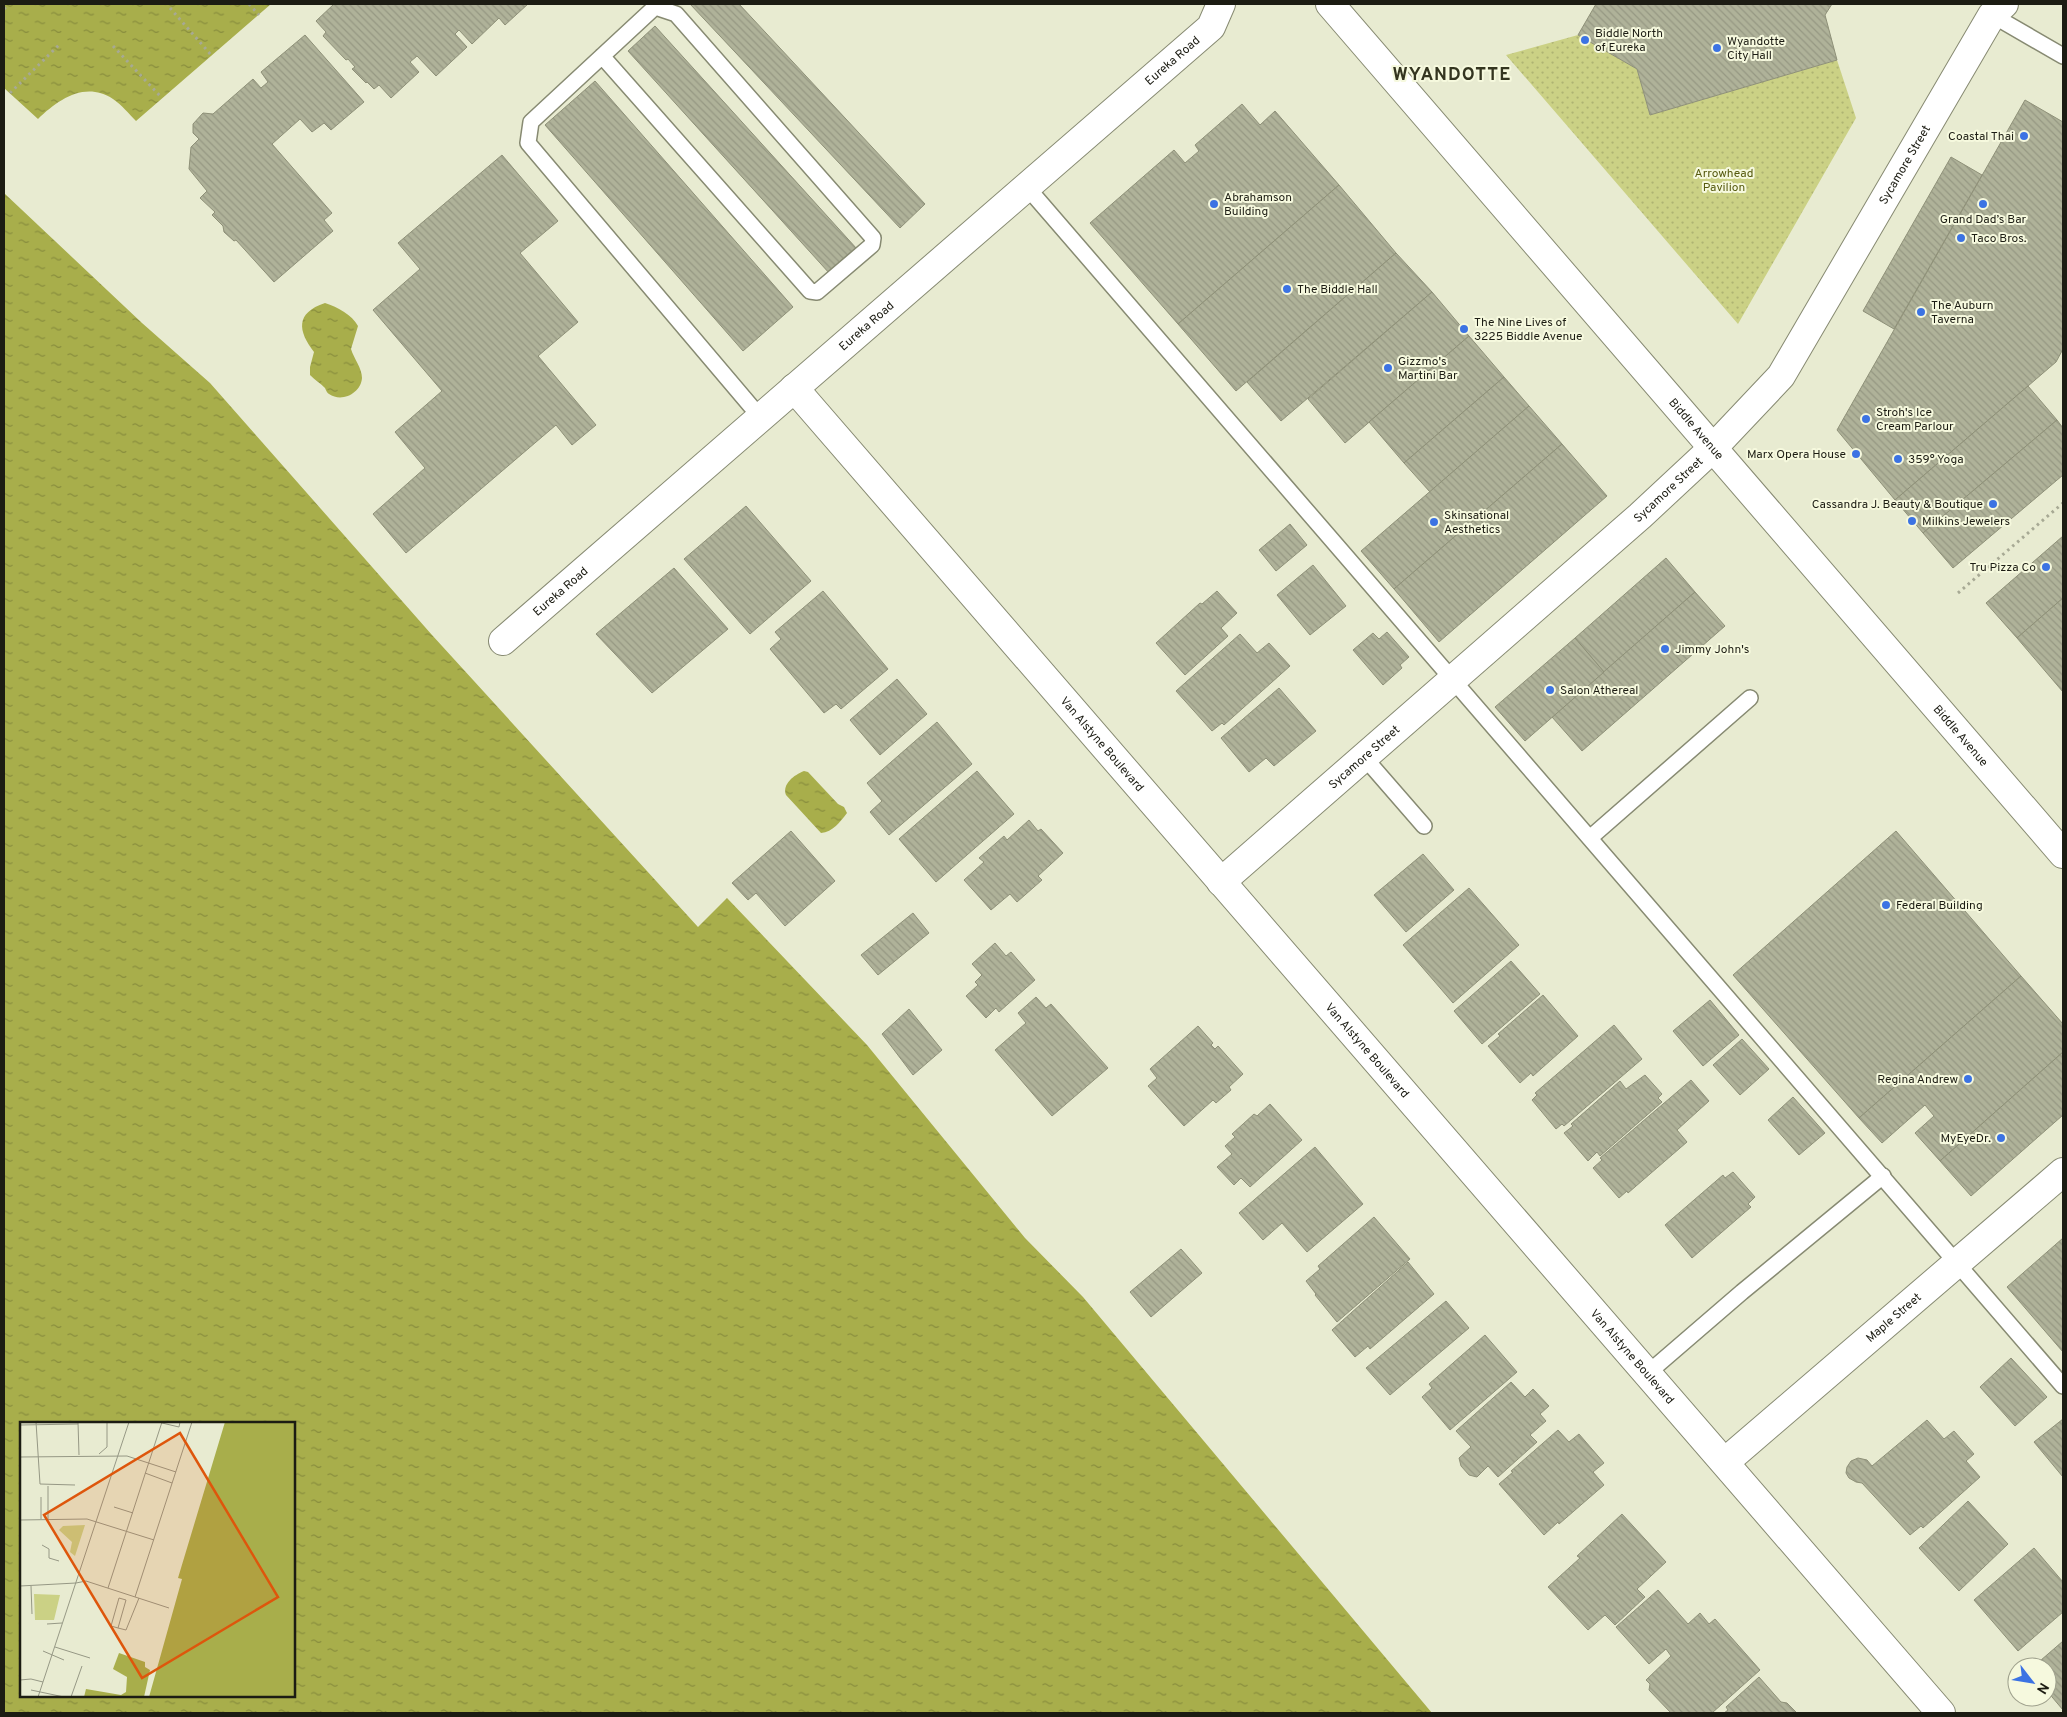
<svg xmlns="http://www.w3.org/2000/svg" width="2067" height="1717" viewBox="0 0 2067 1717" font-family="Overpass,sans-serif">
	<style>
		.green { fill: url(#green-dots) }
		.water { fill: url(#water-ripples); fill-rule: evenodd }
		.building { fill: url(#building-back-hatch); stroke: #8e9078 }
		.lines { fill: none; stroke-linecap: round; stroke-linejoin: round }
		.service-casing { stroke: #878a72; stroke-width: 18 }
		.minor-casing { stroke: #878a72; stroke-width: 30 }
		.secondary-casing { stroke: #878a72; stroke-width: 30 }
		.path { stroke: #a7a994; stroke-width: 3; stroke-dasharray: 2.5 4; stroke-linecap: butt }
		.service { stroke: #fff; stroke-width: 15 }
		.minor { stroke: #fff; stroke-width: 28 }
		.secondary { stroke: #fff; stroke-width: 28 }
		.poi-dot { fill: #3c73e3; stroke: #f6f9de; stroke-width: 2 }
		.labels { text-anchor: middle; stroke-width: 4; stroke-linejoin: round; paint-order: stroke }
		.poi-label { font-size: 12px; fill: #1c1c13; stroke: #f6f9de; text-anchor: start }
		.street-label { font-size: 12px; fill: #1c1c13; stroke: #f6f9de }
		.park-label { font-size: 12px; fill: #565a0f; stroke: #f6f9de }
		.district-label { font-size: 18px; font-weight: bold; letter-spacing: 1px; fill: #343520; stroke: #f6f9de }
		.inset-road { fill: none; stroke: #969885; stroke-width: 1 }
		.view { fill: #de560c; fill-opacity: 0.15; stroke: #de560c; stroke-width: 2.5 }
		.inset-edge { fill: none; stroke: #1c1c13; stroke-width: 2.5 }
	</style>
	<defs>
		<pattern id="green-dots" width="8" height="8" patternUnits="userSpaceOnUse" patternTransform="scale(1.25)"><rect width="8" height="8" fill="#cbd185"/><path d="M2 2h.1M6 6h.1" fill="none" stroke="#aeb372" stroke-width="1.8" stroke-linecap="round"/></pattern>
		<pattern id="water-ripples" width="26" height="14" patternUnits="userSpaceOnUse" patternTransform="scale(1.25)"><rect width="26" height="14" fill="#a8ae4b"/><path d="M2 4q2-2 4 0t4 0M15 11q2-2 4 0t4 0" fill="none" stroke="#888d3d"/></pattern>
		<pattern id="building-back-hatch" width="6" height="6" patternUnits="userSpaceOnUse" patternTransform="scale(1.25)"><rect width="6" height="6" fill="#afb299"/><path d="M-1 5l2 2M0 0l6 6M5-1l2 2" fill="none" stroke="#969883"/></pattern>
	</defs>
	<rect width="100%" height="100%" fill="#e8ebd1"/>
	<!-- green -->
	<path class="green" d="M1578,35L1637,69L1650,115L1837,60L1856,118L1738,324L1506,55Z"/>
	<!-- water -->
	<g class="water">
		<path d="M4,4H271L136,121C129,114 122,105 113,99C85,81 59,99 38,119L4,88Z"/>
		<path d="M4,193L142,323L210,383L432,635L698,927L727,898L867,1045L1025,1238L1083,1297L1432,1713H4ZM294,1423V1696H21V1423Z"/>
		<path d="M325,303C338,307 352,315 358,326L351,349C354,359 362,368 362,378C361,393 342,403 329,394C327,393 326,390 325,388C320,383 315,380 310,375V367L314,352C298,331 295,313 325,303Z"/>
		<path d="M804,771L808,772L838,804L844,807L847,813C840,822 833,832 821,833L786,795C782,784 794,775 804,771Z"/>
	</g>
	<!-- building -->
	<g class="building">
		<path d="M334,4H528L505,25L499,18L472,44L459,30L455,34L467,47L436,76L417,56L410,62L419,72L391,98L379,85L374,89L367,82L366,83L352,69L355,67L348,59L346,60L323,36L326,32L316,21Z"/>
		<path d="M690,4H739L925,204L900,228Z"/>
		<path d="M1596,4H1832L1825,15L1837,60L1650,115L1637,69L1578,35Z"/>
		<path d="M655,26L857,249L830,274L628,51Z"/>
		<path d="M305,35L364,102L331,130L324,123L312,132L300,119L272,144L332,213L324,220L333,231L274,282L236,240L234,241L224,232L223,226L212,215L215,212L200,198L207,191L189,169L191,147L199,139L193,133V124L203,113L213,114L253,79L261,88L268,82L261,72Z"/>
		<path d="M595,81L793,307L743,351L545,125Z"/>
		<path d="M2025,100L2063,122V349L2056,362L1895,500L1837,430Z"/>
		<path d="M1242,104L1260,125L1275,111L1339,185L1178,324L1090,223L1174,150L1185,163L1199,151L1195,145Z"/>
		<path d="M502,155L558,221L520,253L578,322L538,356L596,425L572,445L556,425L406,553L373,514L425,468L395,432L442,391L373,310L420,269L398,243Z"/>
		<path d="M1951,157L1982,175L1894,329L1863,311Z"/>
		<path d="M1339,185L1396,253L1236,391L1178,324Z"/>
		<path d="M1396,253L1432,292L1281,421L1247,382Z"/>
		<path d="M1432,292L1469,336L1345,443L1308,399Z"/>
		<path d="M1469,336L1504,377L1404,463L1369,422Z"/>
		<path d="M1504,377L1529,406L1430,492L1404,463Z"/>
		<path d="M2028,386L2057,420L1923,533L1895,500Z"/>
		<path d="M1529,406L1562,444L1394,589L1361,551Z"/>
		<path d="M2057,420L2063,428V475L1953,568L1923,533Z"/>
		<path d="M1562,444L1607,496L1439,642L1394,589Z"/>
		<path d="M746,506L811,581L750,634L684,559Z"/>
		<path d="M1290,524L1307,545L1276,571L1259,550Z"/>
		<path d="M2063,536V598L2017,638L1986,603Z"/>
		<path d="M1666,558L1695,592L1604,672L1575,638Z"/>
		<path d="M1313,565L1346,606L1310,635L1277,595Z"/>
		<path d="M674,568L728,629L652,693L596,634Z"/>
		<path d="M823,591L888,669L841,709L836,704L824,713L770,649L781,639L775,632Z"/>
		<path d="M1217,591L1237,613L1221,628L1228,636L1185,675L1156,643L1200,603L1202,604Z"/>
		<path d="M1695,592L1725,626L1582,751L1552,717Z"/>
		<path d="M2063,598V692L2017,638Z"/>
		<path d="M1387,632L1409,657L1400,665L1402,668L1383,685L1353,650L1373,633L1379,639Z"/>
		<path d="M1240,634L1257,653L1269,643L1290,666L1224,725L1222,723L1212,731L1176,691Z"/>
		<path d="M1575,638L1604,672L1525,741L1495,707Z"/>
		<path d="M897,679L927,714L880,755L850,720Z"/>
		<path d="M1279,688L1316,731L1274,766L1266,758L1249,772L1221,738Z"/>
		<path d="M937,722L972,764L889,835L870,812L882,801L867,783Z"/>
		<path d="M977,771L1014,814L936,882L899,839Z"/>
		<path d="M1029,820L1038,831L1041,829L1063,853L1038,876L1042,880L1017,902L1010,894L991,910L964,880L984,862L979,858L1004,836L1007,840Z"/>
		<path d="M791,831L835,881L785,926L756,893L748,900L732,883Z"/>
		<path d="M1896,831L2021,976L1859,1118L1733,975Z"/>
		<path d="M1423,854L1454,890L1406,932L1374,895Z"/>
		<path d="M1469,888L1519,945L1453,1003L1403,945Z"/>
		<path d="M913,913L929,933L878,975L861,955Z"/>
		<path d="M995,943L1006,956L1011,952L1035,980L999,1012L996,1008L986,1018L966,996L978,985L975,982L982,975L972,964Z"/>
		<path d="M1511,961L1540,994L1482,1044L1454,1011Z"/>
		<path d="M2021,976L2063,1024V1052L1940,1161L1915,1133L1934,1116L1925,1105L1882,1143L1859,1118Z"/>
		<path d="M1543,995L1578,1036L1533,1076L1531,1073L1520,1083L1488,1046L1500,1036L1498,1034Z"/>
		<path d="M1036,997L1046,1008L1051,1004L1108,1068L1052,1116L995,1050L1026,1023L1018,1013Z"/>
		<path d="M1710,1000L1739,1035L1703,1066L1673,1031Z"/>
		<path d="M909,1009L942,1050L913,1075L882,1034Z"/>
		<path d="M1614,1025L1642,1059L1564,1126L1562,1124L1556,1129L1532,1100L1537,1095L1535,1093Z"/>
		<path d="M1198,1026L1213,1043L1211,1045L1215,1049L1218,1046L1243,1074L1229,1087L1231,1090L1216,1103L1213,1100L1184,1126L1148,1086L1157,1078L1150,1069Z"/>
		<path d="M1742,1039L1769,1069L1740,1095L1713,1065Z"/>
		<path d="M2063,1052V1115L1971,1196L1940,1161Z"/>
		<path d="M1645,1075L1662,1094L1658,1098L1662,1102L1600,1156L1597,1152L1588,1161L1564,1133L1573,1126L1571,1124L1620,1081L1626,1089Z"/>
		<path d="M1691,1080L1709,1101L1677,1130L1687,1142L1628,1193L1627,1191L1619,1198L1593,1168L1602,1160L1600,1158Z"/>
		<path d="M1793,1097L1825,1133L1799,1155L1768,1120Z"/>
		<path d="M1270,1104L1302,1140L1250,1187L1241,1178L1234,1185L1217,1167L1232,1154L1225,1146L1235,1137L1232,1134L1254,1114L1257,1116Z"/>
		<path d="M1315,1147L1363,1204L1307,1252L1282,1223L1263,1240L1239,1213Z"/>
		<path d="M1733,1172L1755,1197L1748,1204L1751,1207L1692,1258L1665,1225L1723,1175L1725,1178Z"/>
		<path d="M1374,1217L1410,1259L1337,1322L1315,1295L1316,1294L1306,1281L1320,1269L1318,1266Z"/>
		<path d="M2063,1238V1352L2007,1287Z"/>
		<path d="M1181,1249L1202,1273L1151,1317L1130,1292Z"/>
		<path d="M1408,1262L1434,1294L1370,1349L1368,1346L1355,1357L1332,1330Z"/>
		<path d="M1446,1301L1469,1328L1390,1395L1366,1368Z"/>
		<path d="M1485,1335L1517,1372L1450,1430L1422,1397L1432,1388L1429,1384Z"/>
		<path d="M2011,1358L2047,1397L2015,1426L1980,1387Z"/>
		<path d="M1511,1382L1525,1397L1533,1389L1549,1406L1540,1414L1546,1421L1530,1435L1537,1442L1498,1477L1488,1466L1477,1477L1469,1475L1461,1466L1459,1458L1471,1447L1456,1431Z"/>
		<path d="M2063,1419V1477L2034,1442Z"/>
		<path d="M1927,1420L1944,1439L1954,1431L1974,1454L1966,1461L1980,1477L1923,1528L1921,1526L1910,1535L1862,1483L1856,1482L1849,1478L1846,1473L1847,1467L1851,1461L1858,1458L1867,1460L1872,1466Z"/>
		<path d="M1558,1430L1569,1442L1579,1434L1604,1463L1593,1472L1604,1485L1559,1524L1558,1522L1544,1535L1499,1484L1513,1472L1511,1471Z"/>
		<path d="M1968,1501L2008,1544L1959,1591L1919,1548Z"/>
		<path d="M1622,1514L1666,1562L1637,1589L1645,1597L1615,1625L1605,1615L1588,1630L1548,1587L1580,1558L1577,1556Z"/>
		<path d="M2034,1548L2063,1582V1612L2018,1651L1974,1600Z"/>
		<path d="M1658,1590L1688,1624L1700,1613L1709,1624L1715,1619L1760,1670L1712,1713H1671L1649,1690L1650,1684L1646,1680L1671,1656L1666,1649L1649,1664L1616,1627Z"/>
		<path d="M2063,1641V1710L2047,1691V1667H2033Z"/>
		<path d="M1759,1677L1781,1702L1787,1703L1797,1713H1724L1728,1710L1726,1707Z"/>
	</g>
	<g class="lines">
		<defs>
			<g id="service">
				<path d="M1992,15L2063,56"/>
				<path d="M602,56L810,291L817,292L872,245L873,238L676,14L655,7L531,122L528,143L760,417"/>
				<path d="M1026,186L2063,1386"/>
				<path d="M1364,757L1424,826"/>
				<path d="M1591,837L1750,698"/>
				<path d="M1648,1373L1742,1292L1883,1176"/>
			</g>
			<g id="minor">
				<path id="s1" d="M794,388L1941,1713"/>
				<path id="s2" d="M503,641L1211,27L1221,4"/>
				<path id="s3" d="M1221,882L1640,516L1713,448L1781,376L1992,15L2004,4"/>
				<path id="s4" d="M1725,1462L2063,1172"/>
			</g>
			<g id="secondary">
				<path id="s5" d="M1330,4L2063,854"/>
			</g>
		</defs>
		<!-- service casing -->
		<use href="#service" class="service-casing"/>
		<!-- minor casing -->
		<use href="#minor" class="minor-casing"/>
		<!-- secondary casing -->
		<use href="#secondary" class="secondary-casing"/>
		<!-- path -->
		<g class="path">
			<path d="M249,4L259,15"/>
			<path d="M170,8L212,56"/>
			<path d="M4,9L7,6"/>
			<path d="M113,46L162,98"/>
			<path d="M10,93L61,43"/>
			<path d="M1958,593L2063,503"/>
		</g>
		<!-- service -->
		<use href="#service" class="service"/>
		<!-- minor -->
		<use href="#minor" class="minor"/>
		<!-- secondary -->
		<use href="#secondary" class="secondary"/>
	</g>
	<!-- markers -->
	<g class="poi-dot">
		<circle cx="1585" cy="40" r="5"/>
		<circle cx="1717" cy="48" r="5"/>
		<circle cx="2024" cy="136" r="5"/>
		<circle cx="1214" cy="204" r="5"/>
		<circle cx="1983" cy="204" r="5"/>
		<circle cx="1961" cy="238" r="5"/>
		<circle cx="1287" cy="289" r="5"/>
		<circle cx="1921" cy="312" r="5"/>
		<circle cx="1464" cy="329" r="5"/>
		<circle cx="1388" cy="368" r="5"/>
		<circle cx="1866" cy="419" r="5"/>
		<circle cx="1856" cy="454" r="5"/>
		<circle cx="1898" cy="459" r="5"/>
		<circle cx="1993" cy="504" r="5"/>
		<circle cx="1912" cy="521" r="5"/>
		<circle cx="1434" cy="522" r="5"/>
		<circle cx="2046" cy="567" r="5"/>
		<circle cx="1665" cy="649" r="5"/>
		<circle cx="1550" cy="690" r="5"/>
		<circle cx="1886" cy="905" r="5"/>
		<circle cx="1968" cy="1079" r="5"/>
		<circle cx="2001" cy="1138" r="5"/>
	</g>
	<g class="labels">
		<!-- poi labels -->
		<g class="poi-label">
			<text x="1595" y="37">Biddle North<tspan x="1595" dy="14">of Eureka</tspan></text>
			<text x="1727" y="45">Wyandotte<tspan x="1727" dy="14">City Hall</tspan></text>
			<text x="2014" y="140" text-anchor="end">Coastal Thai</text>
			<text x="1224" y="201">Abrahamson<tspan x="1224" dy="14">Building</tspan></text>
			<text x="1983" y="223" text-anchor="middle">Grand Dad’s Bar</text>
			<text x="1971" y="242">Taco Bros.</text>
			<text x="1297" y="293">The Biddle Hall</text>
			<text x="1931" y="309">The Auburn<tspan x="1931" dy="14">Taverna</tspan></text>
			<text x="1474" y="326">The Nine Lives of<tspan x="1474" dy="14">3225 Biddle Avenue</tspan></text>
			<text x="1398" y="365">Gizzmo's<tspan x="1398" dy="14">Martini Bar</tspan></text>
			<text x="1876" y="416">Stroh's Ice<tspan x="1876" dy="14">Cream Parlour</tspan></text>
			<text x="1846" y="458" text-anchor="end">Marx Opera House</text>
			<text x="1908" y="463">359° Yoga</text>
			<text x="1983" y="508" text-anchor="end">Cassandra J. Beauty &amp; Boutique</text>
			<text x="1444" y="519">Skinsational<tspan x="1444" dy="14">Aesthetics</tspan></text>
			<text x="1922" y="525">Milkins Jewelers</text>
			<text x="2036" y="571" text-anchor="end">Tru Pizza Co</text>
			<text x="1675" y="653">Jimmy John's</text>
			<text x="1560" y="694">Salon Athereal</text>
			<text x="1896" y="909">Federal Building</text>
			<text x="1958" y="1083" text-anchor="end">Regina Andrew</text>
			<text x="1991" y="1142" text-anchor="end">MyEyeDr.</text>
		</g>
		<!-- street labels -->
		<g class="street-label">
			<text dy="4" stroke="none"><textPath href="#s2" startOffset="886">Eureka Road</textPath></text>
			<text dy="4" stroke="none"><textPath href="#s3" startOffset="1000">Sycamore Street</textPath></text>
			<text dy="4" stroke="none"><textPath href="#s2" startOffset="481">Eureka Road</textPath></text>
			<text dy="4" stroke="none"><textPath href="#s5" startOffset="561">Biddle Avenue</textPath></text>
			<text dy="4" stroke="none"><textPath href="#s3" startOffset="595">Sycamore Street</textPath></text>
			<text dy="4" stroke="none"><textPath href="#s2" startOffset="76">Eureka Road</textPath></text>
			<text dy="4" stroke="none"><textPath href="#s5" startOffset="966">Biddle Avenue</textPath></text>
			<text dy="4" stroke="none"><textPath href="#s1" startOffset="471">Van Alstyne Boulevard</textPath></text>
			<text dy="4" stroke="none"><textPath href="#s3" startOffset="190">Sycamore Street</textPath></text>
			<text dy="4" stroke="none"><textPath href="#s1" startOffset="876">Van Alstyne Boulevard</textPath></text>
			<text dy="4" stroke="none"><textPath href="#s4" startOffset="222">Maple Street</textPath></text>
			<text dy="4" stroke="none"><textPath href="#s1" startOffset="1281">Van Alstyne Boulevard</textPath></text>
		</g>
		<!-- park labels -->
		<g class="park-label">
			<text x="1724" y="177">Arrowhead<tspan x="1724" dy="14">Pavilion</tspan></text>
		</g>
		<!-- district labels -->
		<g class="district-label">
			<text x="1452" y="80">WYANDOTTE</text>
		</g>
	</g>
	<!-- overview -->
	<g transform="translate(20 1422)">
		<rect width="275" height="275" fill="#e8ebd1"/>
		<path d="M65,103L55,134L50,130L52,120L39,108L43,104ZM14,172L40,173L34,198H15Z" fill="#cbd185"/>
		<path d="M205,0H275V275H129L162,157L158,156ZM99,231L125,240V245L130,248L124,275H64L66,267L101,273L106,270L107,255L93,247Z" fill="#a8ae4b"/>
		<path class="inset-road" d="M16,0L20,62L55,63M58,0L59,33M142,1L159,5L160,0M0,3L58,2M79,32L87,25V0M0,35L107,34L156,50M125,51L152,61M28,64V98M21,75V97M94,85L113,91M0,98L67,97L134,118M22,123L29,127V136L39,139M56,161L66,159L149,186M0,164L56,161M11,164L12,192M88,166L142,0M115,175L172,0M27,202L42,201M98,206L106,178L99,176L91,204L98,206L106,208L119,176M35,225L70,236M23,229L44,238M0,258L11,257L23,260M11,268L44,275M18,275L109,0M51,275L62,244"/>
		<path class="view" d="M160,11L258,175L122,256L24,93Z"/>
		<rect width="275" height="275" class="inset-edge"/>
	</g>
	<!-- border -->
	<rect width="2067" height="1717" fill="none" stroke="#1c1c13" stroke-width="10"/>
	<!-- north arrow -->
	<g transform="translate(2032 1682) rotate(121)"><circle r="24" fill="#f6f9de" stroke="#9fa18d"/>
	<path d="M0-4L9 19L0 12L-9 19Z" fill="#3c73e3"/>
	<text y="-8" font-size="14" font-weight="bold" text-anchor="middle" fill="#1c1c13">N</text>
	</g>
</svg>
